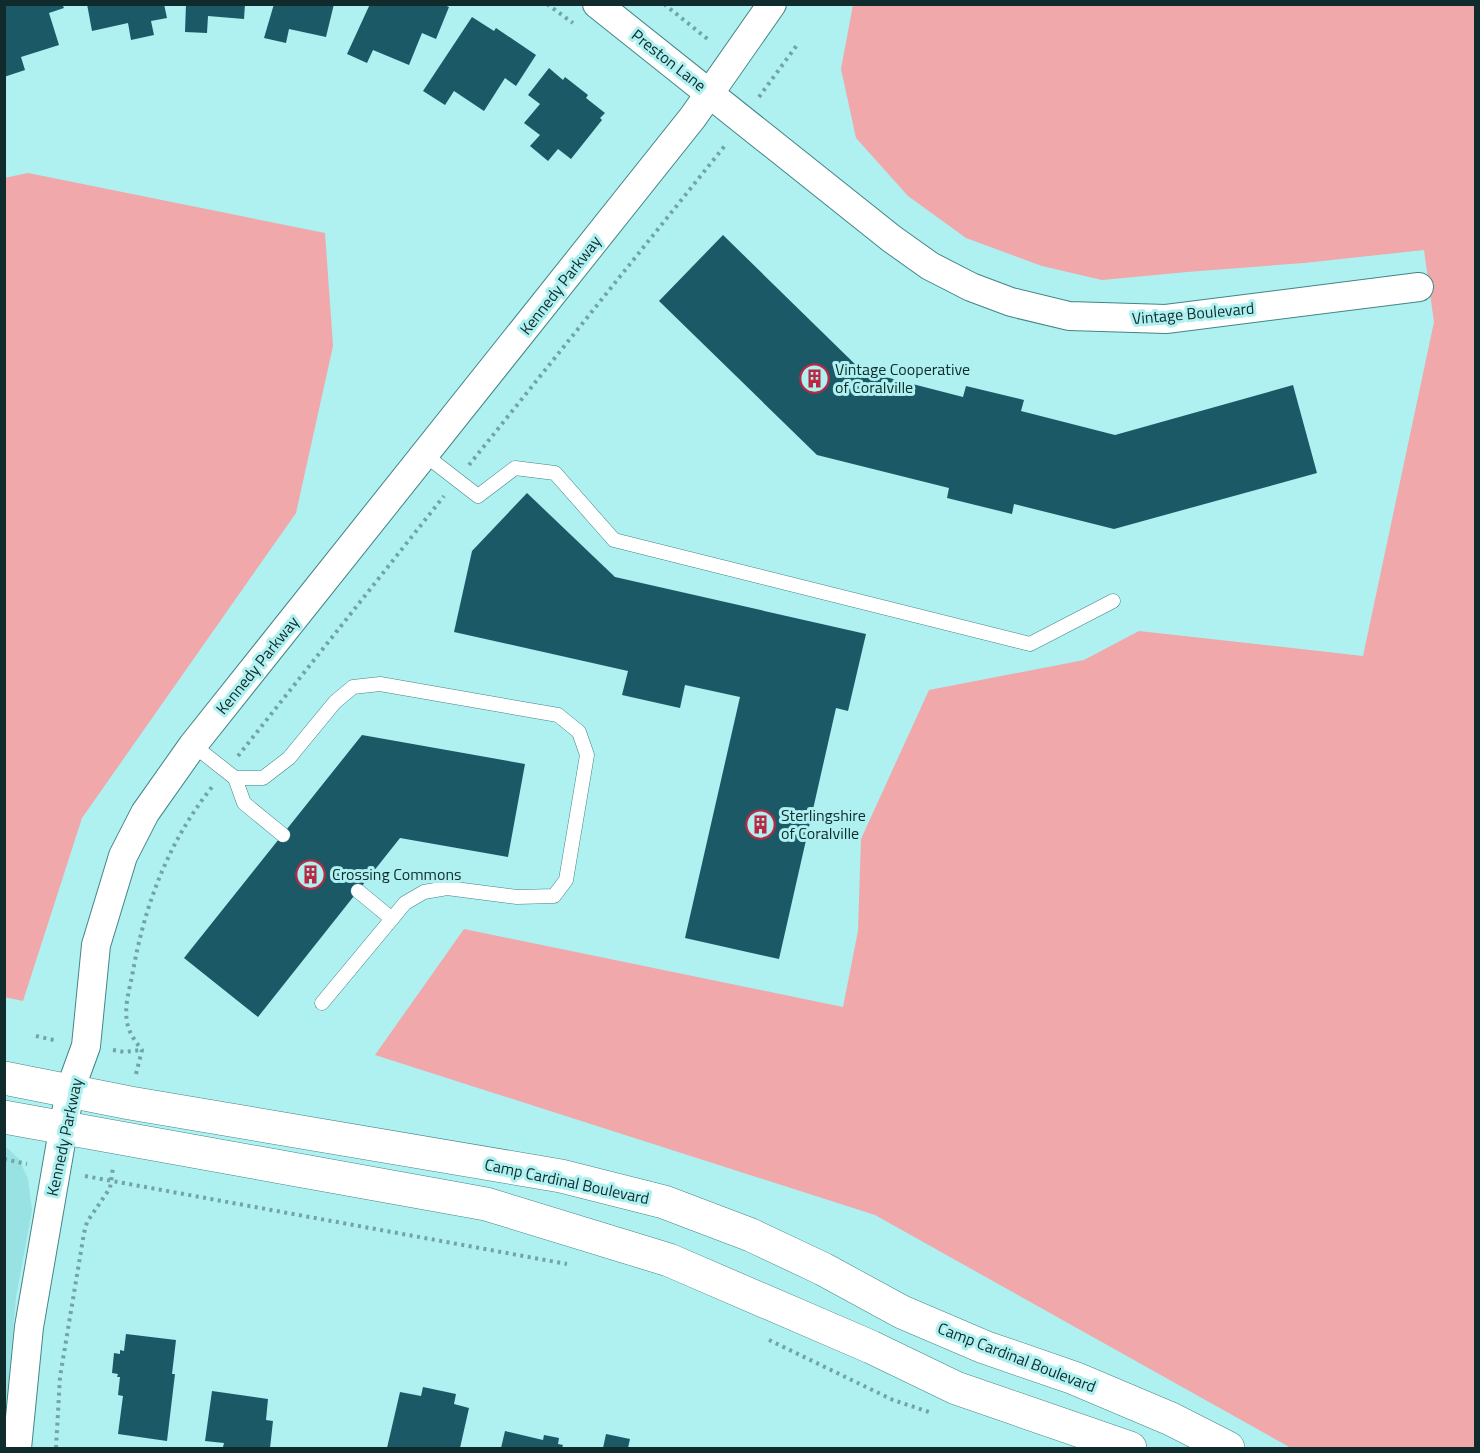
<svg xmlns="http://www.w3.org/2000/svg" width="1480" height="1453" viewBox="0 0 1480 1453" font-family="'Titillium Web',sans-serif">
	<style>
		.built { fill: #98e2e3 }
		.green { fill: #f0a8ab }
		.building { fill: #1c5967 }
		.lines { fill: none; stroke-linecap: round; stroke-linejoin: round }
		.service-casing { stroke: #458485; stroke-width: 15 }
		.minor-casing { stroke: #458485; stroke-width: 30 }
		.tertiary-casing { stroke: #458485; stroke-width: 34 }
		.path { stroke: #72a4a5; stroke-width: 4; stroke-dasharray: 3 4.5; stroke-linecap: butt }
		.service { stroke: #fff; stroke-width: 14 }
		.minor { stroke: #fff; stroke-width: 28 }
		.tertiary { stroke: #fff; stroke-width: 33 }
		.labels { text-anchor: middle; stroke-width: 6; stroke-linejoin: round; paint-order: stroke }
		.street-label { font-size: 16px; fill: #102b2b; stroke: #aff0f1 }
		.poi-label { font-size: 16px; fill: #102b2b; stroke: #aff0f1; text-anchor: start }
	</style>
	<rect width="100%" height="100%" fill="#aff0f1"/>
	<!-- built -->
	<path class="built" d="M5,1146L19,1159L28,1179L32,1210L16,1297L5,1422Z"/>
	<!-- green -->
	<g class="green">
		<path d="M853,5H1475V1448H1291L875,1215L375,1055L464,929L843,1007L858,931L861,839L929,690L1084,660L1139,631L1363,656L1434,322L1424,250L1304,263L1187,272L1102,280L1042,266L966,238L908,196L856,138L841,69Z"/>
		<path d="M28,173L325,233L333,346L296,513L82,818L23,1001L4,997V178Z"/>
	</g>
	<!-- building -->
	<g class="building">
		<path d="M4,4H62L64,8L49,13L59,45L21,57L25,70L4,77Z"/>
		<path d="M87,4H164L167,18L151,21L154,35L131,40L128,23L92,31Z"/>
		<path d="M186,4H245L244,19L208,16L207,33L185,32Z"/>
		<path d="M274,4H334L326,37L289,29L286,43L264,38Z"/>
		<path d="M370,4H442L449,7L436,39L422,33L409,65L373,50L367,63L347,54Z"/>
		<path d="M472,17L494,31L496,28L536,55L516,86L505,78L484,111L454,91L445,105L423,91Z"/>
		<path d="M549,68L563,80L565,77L588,95L586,98L605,113L600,118L602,120L571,159L558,149L548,161L530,146L540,135L524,123L540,104L528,95Z"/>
		<path d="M723,235L862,371L963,397L966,386L1024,400L1021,411L1115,435L1293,385L1317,473L1114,529L1014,504L1012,514L947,498L949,488L817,455L659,301Z"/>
		<path d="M527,493L615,577L866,634L848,711L836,708L779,959L685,938L740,697L685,685L680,708L622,695L628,671L454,632L472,551Z"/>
		<path d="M362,735L525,764L508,857L400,838L258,1017L184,958Z"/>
		<path d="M126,1334L176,1340L172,1374H175L167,1441L118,1434L123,1396L118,1395L120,1377H117L118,1374L112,1373L114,1353L120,1354V1350L124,1351Z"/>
		<path d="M423,1387L456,1394L454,1404L469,1408L460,1448H387L400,1392L421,1396Z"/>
		<path d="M212,1391L268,1399L266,1420L273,1421L270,1448H233L223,1447L224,1443L205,1441Z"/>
		<path d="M505,1431L543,1440L544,1435L559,1438L558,1444L563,1445L562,1448H501Z"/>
		<path d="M606,1434L630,1439L628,1448H603Z"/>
	</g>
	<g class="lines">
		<defs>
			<g id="service">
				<path d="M425,455L478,496L515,468L555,473L614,540L1030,644L1113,601"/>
				<path d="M193,745L235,778H263L289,758L335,702L353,687L380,684L558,715L579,732L587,755L566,880L554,896L517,897L447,888L424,892L405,903L322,1003"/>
				<path d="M235,778L244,803L283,835"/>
				<path d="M358,891L392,919"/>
			</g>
			<g id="minor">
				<path d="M597,4L892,239L930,266L971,287L1011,302L1069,316L1166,319L1419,287"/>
				<path d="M17,1448L29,1327L70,1090L86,1046L96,945L123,856L145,813L193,745L693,117L772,4"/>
			</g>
			<g id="tertiary">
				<path d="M4,1078L130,1103L561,1176L664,1202L751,1235L823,1269L902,1312L984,1347L1074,1378L1171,1419L1228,1448"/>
				<path d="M4,1117L486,1204L669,1260L871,1347L956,1388L1130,1448"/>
			</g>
		</defs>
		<!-- service casing -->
		<use href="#service" class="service-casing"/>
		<!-- minor casing -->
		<use href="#minor" class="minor-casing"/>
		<!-- tertiary casing -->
		<use href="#tertiary" class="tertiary-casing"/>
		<!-- path -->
		<g class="path">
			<path d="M547,4L573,23"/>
			<path d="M664,4L710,41"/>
			<path d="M759,97L797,45"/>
			<path d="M469,465L727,143"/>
			<path d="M238,756L444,496"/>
			<path d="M36,1036L58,1041"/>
			<path d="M113,1050L124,1052L141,1050"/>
			<path d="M136,1074L142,1050C135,1041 129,1033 127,1022C124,1005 130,988 133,971C145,904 169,841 212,787"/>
			<path d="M4,1159L27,1164"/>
			<path d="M85,1176L567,1264"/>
			<path d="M769,1340L893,1400L932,1413"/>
			<path d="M56,1448L60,1377L84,1233L87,1222L110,1188L113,1168"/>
		</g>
		<!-- service -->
		<use href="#service" class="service"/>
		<!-- minor -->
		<use href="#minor" class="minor"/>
		<!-- tertiary -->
		<use href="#tertiary" class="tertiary"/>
	</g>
	<!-- icons -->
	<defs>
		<symbol id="building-ring" viewBox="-11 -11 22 22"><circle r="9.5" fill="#aff0f1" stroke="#ba2943" stroke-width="1.5"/><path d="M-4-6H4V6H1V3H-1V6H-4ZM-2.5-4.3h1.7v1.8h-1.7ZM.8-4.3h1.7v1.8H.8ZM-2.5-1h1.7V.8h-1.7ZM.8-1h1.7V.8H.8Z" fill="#ba2943"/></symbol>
	</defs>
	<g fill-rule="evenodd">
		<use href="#building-ring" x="798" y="362" width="33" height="33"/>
		<use href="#building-ring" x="744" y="808" width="33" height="33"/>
		<use href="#building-ring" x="294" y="858" width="33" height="33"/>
	</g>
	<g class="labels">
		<!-- street labels -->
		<g class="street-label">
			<text transform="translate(669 60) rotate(38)" y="6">Preston Lane</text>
			<text transform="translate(560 285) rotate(-52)" y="6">Kennedy Parkway</text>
			<text transform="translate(1193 313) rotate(-5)" y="6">Vintage Boulevard</text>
			<text transform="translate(257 665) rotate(-51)" y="6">Kennedy Parkway</text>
			<text transform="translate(64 1137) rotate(-78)" y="6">Kennedy Parkway</text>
			<text transform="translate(567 1181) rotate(12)" y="6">Camp Cardinal Boulevard</text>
			<text transform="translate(1017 1357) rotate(21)" y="6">Camp Cardinal Boulevard</text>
		</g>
		<!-- poi labels -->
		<g class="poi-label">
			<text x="835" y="375">Vintage Cooperative<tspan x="835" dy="18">of Coralville</tspan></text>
			<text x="781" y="821">Sterlingshire<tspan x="781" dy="18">of Coralville</tspan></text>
			<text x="332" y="880">Crossing Commons</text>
		</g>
	</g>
	<!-- border -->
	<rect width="1480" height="1453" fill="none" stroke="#102b2b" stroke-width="12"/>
</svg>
